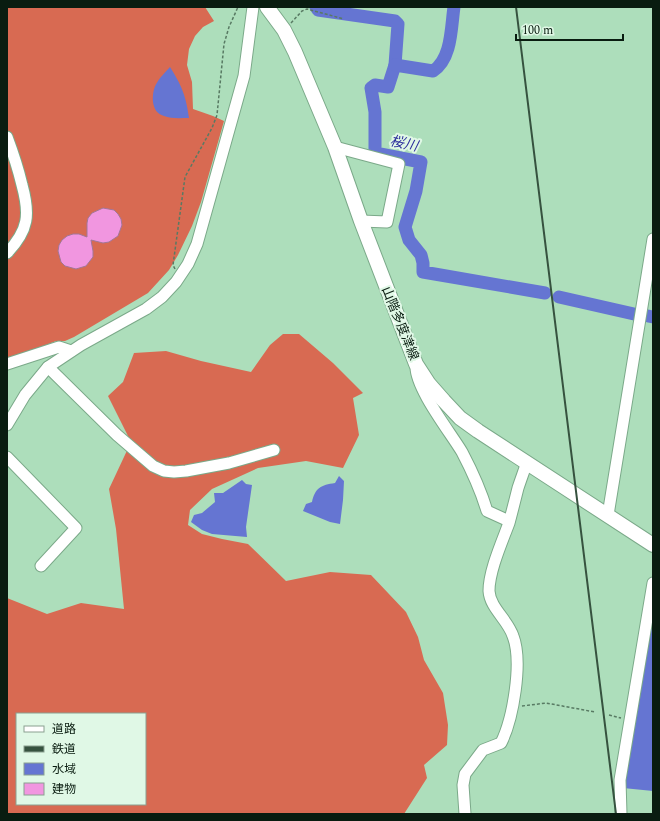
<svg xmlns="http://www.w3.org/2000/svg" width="660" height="821" viewBox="0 0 660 821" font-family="Spectral,'Noto Sans JP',serif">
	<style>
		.forest { fill: #d86a52; fill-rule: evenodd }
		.water { fill: #6575d2 }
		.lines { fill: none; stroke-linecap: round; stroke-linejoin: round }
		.river { stroke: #6575d2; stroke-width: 13 }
		.building { fill: #f196e0; stroke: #a17798 }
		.minor-casing { stroke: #7ba989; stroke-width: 13 }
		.major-casing { stroke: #7ba989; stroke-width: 16 }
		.path { stroke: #587a63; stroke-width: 1.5; stroke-dasharray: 3 2; stroke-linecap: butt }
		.minor { stroke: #fff; stroke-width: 11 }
		.major { stroke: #fff; stroke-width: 14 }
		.rail { stroke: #36523f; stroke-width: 2 }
		.labels { text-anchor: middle; stroke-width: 4; stroke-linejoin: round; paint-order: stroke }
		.street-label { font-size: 13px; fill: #091c10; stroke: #e0f8e6 }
		.water-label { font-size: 14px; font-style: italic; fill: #2c2e9c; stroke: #e0f8e6 }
	</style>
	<rect width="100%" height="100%" fill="#addebb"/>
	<!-- forest -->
	<g class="forest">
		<path d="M7,7H205L214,21L203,27L195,36L189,49L187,65L192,82L193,109L213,116L224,121L201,202L192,226L178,255L169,270L148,293L74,337L65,341H56L7,361Z"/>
		<path d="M283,334H299L333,363L363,393L353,398L359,435L343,468L306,461L258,468L212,489L190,510L188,525L202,534L222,539L248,544L286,581L330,572L371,575L406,612L418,637L424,660L443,693L448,725L447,745L424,765L427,778L404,814H7V598L47,614L81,603L124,609L116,529L109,489L131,442L108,396L123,382L134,353L166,351L201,361L251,372L270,345ZM17,714H145V804H17Z"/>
	</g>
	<!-- water -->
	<g class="water">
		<path d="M170,67C182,86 186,96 189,118C181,118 171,119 164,116C157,114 154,109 153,102C152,85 159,79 170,67Z"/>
		<path d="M339,476L344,481L343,500L340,524L330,522L303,511L306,504L312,502C315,488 321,485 335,483Z"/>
		<path d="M242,480L246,484L252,485L246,527L247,537L212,534L202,530L191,522L194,515L202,513L215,502L214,493H223Z"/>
		<path d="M653,589V791L623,788Z"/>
	</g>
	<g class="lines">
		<!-- river -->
		<g class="river">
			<path d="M316,7L318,10L395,21L398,24L395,65L388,87L375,85L371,88L375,112V153L421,162L416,191L405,227L409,240L421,255L423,263V272L545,293"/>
			<path d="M395,65L433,71C452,59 451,27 454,7"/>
			<path d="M559,297L634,314"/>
			<path d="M648,316L653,317"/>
		</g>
	</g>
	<!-- building -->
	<path class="building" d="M103,208L114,210L118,214L121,219L122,225L118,236L109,242L103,243L91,240L93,251V257L86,266L76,269L65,266L61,262L58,251L59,245L62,240L67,236L73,234H79L87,237V223L88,218L92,213Z"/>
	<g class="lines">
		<defs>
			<g id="minor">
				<path d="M7,137C13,153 18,168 22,185C30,214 29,230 7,253"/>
				<path d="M335,147L399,164L387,222L361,221"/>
				<path d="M7,364L59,347L71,351"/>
				<path d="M416,366C415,388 450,432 462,452C472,471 481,491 487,511L509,521"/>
				<path d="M48,367L117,435L153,466L164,471L174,472L186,471L229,463L274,450"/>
				<path d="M7,425L25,395L48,367L81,345L146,309L162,297L176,282L188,264L197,244L244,76L253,7"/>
				<path d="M7,457L76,528L41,566"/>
				<path d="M608,515L653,239"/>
				<path d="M465,814L463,785L465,774L483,750L501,743C513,719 523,662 513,636C508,620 490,608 489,591C489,571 502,542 509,523C512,512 515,500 518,488C521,479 524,471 527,462"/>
				<path d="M621,814L620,780L653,583"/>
			</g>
			<path id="major" d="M267,7L284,30L295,52L335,147L361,221L416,364L429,384L444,401L460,418L478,431L653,545"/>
		</defs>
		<!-- minor casing -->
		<use href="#minor" class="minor-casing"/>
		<!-- major casing -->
		<use href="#major" class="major-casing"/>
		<!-- path -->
		<g class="path">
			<path d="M291,23L302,11L307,9L344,19"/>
			<path d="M175,269L173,265L185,177L212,128L217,115L224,44L229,27L238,7"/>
			<path d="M522,706L546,703L595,712"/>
			<path d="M609,715L621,718"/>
		</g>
		<!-- minor -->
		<use href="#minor" class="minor"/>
		<!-- major -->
		<use href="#major" class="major"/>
		<!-- rail -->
		<path class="rail" d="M516,7L616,814"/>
	</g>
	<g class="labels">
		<!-- street labels -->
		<g class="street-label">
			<text transform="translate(401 323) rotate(68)" y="5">山階多度津線</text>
		</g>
		<!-- water labels -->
		<g class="water-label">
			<text transform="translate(404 143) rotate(12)" y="5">桜川</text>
		</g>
	</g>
	<!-- border -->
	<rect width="660" height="821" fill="none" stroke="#091c10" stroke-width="16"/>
	<!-- legend -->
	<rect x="16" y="713" width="130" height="92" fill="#e0f8e6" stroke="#8aa090"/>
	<rect x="24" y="726" width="20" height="6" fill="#ffffff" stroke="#8aa090"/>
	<text x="52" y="733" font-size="12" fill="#091c10">道路</text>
	<rect x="24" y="746" width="20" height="6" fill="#36523f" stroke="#8aa090"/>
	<text x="52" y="753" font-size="12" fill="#091c10">鉄道</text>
	<rect x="24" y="763" width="20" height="12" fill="#6575d2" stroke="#8aa090"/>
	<text x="52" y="773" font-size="12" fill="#091c10">水域</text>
	<rect x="24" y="783" width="20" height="12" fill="#f196e0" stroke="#8aa090"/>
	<text x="52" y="793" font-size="12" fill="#091c10">建物</text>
	<!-- scale -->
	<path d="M516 34v6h107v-6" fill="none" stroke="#091c10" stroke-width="2"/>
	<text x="522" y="34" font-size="12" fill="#091c10" stroke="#e0f8e6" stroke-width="3" paint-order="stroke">100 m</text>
</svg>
